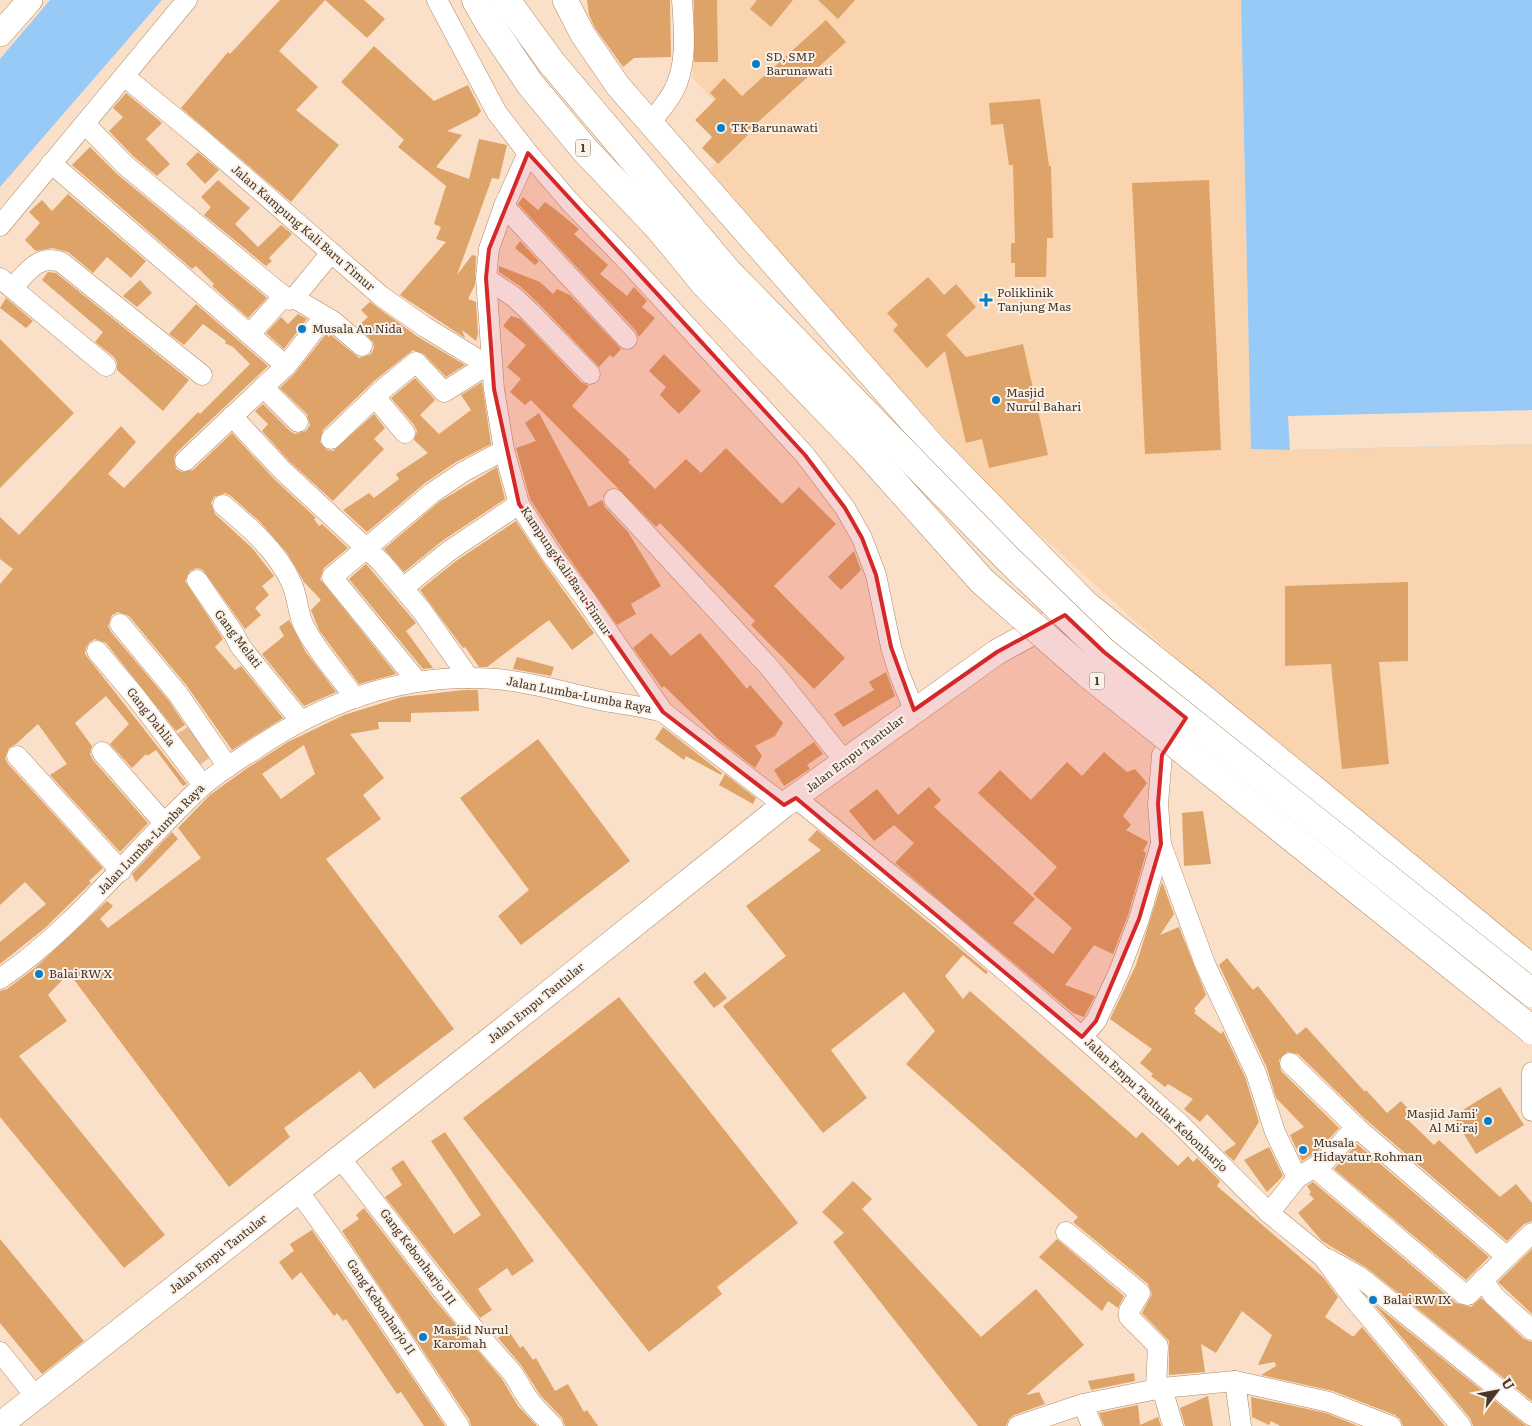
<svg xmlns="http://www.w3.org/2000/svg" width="1532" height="1426" viewBox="0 0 1532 1426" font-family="Literata,serif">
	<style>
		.built { fill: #fad4af }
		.green { fill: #e7b98d }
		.water { fill: #97caf6 }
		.pier { fill: #fae0c8 }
		.building { fill: #dda368; fill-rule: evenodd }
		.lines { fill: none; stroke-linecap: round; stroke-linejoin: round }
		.minor-casing { stroke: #b28a64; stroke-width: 21 }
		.tertiary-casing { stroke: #b28a64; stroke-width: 26 }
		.trunk-casing { stroke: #b28a64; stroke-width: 29 }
		.minor { stroke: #fff; stroke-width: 20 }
		.tertiary { stroke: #fff; stroke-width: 25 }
		.trunk { stroke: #fff; stroke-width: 28 }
		.trunk-bridge-casing { stroke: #b28a64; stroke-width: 29; stroke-linecap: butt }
		.trunk-bridge { stroke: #fff; stroke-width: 28 }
		.marked { fill: #d62828; fill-opacity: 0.2; stroke: #d62828; stroke-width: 4; stroke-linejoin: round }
		.poi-dot { fill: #077ec7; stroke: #faf1e9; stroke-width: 2 }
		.labels { text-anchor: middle; stroke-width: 4; stroke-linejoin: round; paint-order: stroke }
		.shield { fill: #faf1e9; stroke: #7d6f61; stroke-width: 1 }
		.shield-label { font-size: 11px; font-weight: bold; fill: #483727 }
		.poi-label { font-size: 12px; fill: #483727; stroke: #faf1e9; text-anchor: start }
		.street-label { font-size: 12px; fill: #483727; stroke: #faf1e9 }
	</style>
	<rect width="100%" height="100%" fill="#fae0c8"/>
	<!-- built -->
	<path class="built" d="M690,0H1241L1251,449L1290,450L1532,444V953L1286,757L998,497L866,351L709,169L744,135L693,78Z"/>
	<!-- green -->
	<path class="green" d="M194,723L215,754L198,766L177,734Z"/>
	<!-- water -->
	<g class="water">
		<path d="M50,0H162L0,187V59Z"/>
		<path d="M1241,0H1532V444L1290,450L1251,449Z"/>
	</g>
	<!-- pier -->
	<path class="pier" d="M1532,410V444L1290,450L1288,416Z"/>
	<!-- building -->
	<g class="building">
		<path d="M280,0H325L279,51L318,87L296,110L339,145L291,202L181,108L228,52L230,54Z"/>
		<path d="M325,0H364L385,19L367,38Z"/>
		<path d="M587,0H670L671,57L634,58L623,67L595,28L589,15Z"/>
		<path d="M694,0H717L718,62H694Z"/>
		<path d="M757,0H793L771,27L750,9Z"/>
		<path d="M818,0H855L838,19Z"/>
		<path d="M826,20L846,42L746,133L748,135L718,164L702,148L712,137L695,120L716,99L710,93L724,78L742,96Z"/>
		<path d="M374,46L434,101L468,85L481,111L477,116L447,131L462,135L436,167L469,179L479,139L507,145L499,179L492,178L457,275L472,255L476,256L475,285L468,299L476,302L478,334L476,341L462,330L465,338L400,295L446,242L436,239L441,227L434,224L446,186L398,147L404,140L341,82Z"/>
		<path d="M126,93L162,123L146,139L170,164L157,176L133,156L109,131L123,117L113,108Z"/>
		<path d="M1040,99L1049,166H1051L1053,238H1047L1046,277H1015V263H1011V243H1015L1013,165H1009L1003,124L991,125L989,103Z"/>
		<path d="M90,147L117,174L267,298L248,318L212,286L214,284L196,266L192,269L72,165Z"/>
		<path d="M198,152L219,170L205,184L186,164Z"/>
		<path d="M218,180L250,208L235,224L258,247L281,225L292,234L269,258L272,261L266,266L204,215L211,207L201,197Z"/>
		<path d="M1209,180L1221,450L1145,454L1132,183Z"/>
		<path d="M68,194L146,261L131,278L107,257L93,273L68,252L52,248L36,251L25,240L40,223L29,212L42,200L52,211Z"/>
		<path d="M523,197L538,210L545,202L556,210L579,229L574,234L608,265L600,274L627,296L634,287L647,301L642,307L655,318L639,337L636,331L518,204Z"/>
		<path d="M520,241L539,261L535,265L515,248Z"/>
		<path d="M499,266L540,282L553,294L557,289L570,295L621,349L613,358L610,355L599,367L538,303L521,287L499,272Z"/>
		<path d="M48,272L56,273L189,380L163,411L117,370V362L114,357L95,342L103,332L42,280Z"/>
		<path d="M928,277L944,295L956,284L976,307L946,335L966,357L1023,344L1048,455L989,468L982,439L966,443L945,351L927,368L893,330L898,325L887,313Z"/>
		<path d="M140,280L152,293L137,307L123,296Z"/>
		<path d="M6,298L33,321L26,328L0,308Z"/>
		<path d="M370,302L418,337L465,365L446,377L424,354L413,350L374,381L323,430L320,442L327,450L333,451L374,414L385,428L374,439L384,449L333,501L290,462L262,431L268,424L255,411L263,404L290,431L295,434L306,431L310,425L307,414L280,388L295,373L326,334L329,337L331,335L359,358L371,354L374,348L373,342L358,326L368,317L361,310Z"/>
		<path d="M196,304L268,366L177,452L174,458L176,469L182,472L193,470L232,433L274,479L316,518L314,519L319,526L322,524L348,548L324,568L320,579L396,674L359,684L319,630L311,610L321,600L304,582L287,553L260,522L231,496L225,493L214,497L211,503L215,514L252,548L274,576L262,586L269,595L255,608L261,615L245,629L203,570L197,568L190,571L185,581L223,639L215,647L235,670L241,666L283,718L232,750L187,686L129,616L118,612L112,615L108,626L111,632L169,701L185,725L176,731L106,643L95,639L90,642L86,647L85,654L187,784L183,786L156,750L147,756L146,754L132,768L110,744L129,724L106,696L75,723L92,746L90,754L93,760L148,823L120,852L50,775L67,764L38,724L16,744L9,748L5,758L8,764L103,868L89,881L91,883L45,928L0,964V942L46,904L25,882L0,905V584L13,569L0,559V517L19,535L121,426L136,442L108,474L124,488L198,412L200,414L250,364L233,347L225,343L226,341L203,324L184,345L169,334Z"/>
		<path d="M298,314L307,319L284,349L266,333L281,317L288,324Z"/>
		<path d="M511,316L521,319L581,382L589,386L572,406L630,460L628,462L655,489L686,459L701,473L726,448L782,504L799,487L836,524L774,586L845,658L814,689L751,625L755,621L660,523L656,527L531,400L525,405L510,392L521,379L507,367L526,345L503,326Z"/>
		<path d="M0,339L74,413L0,488Z"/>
		<path d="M664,354L701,391L679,414L660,395L666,387L649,371Z"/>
		<path d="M415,378L435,400L420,415L439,434L471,410L461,395L482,382L491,444L456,462L425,483L367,532L343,510L369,493L374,498L399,479L396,474L428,453L414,440L417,431L414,425L391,398Z"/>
		<path d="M539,413L589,507L602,500L605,507L628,532L661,586L631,604L636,614L617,625L562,548L530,499L516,448L536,441L525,423Z"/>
		<path d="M497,467L505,499L442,541L404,572L384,549L439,502Z"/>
		<path d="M516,521L543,562L594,633L572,650L549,620L487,667H479L465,647L463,648L420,590L456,561Z"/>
		<path d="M854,551L861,570L841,590L828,577Z"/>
		<path d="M366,564L416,623L406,631L433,668L423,669L349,579Z"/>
		<path d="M1408,582V661L1379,662L1389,764L1342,769L1331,664L1285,666V586Z"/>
		<path d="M289,620L305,651L336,692L304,706L262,654L284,636L279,627Z"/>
		<path d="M651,633L671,656L700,633L747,689L750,685L783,723L775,736L755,746L762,756L755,768L719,740L664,686L662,688L633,648Z"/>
		<path d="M517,657L554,667L551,676L513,669Z"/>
		<path d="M886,672L895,696L843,727L834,714L874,690L869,682Z"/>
		<path d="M464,690H478L479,711L411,713V722H378L379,729L350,734L384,778L363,795L381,819L326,859L454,1029L374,1089L360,1071L284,1128L290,1137L229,1187L69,973L48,995L67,1021L19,1056L165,1235L124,1268L0,1117V991L7,989L35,968L107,901L113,906L100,919L108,928L201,858L178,828L210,795L246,769L288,742L344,715L402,697ZM304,745L315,774L281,799L262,774Z"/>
		<path d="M663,727L722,773L721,775L686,756L684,760L655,739Z"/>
		<path d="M538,739L630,861L521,945L498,916L529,890L460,798Z"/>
		<path d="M814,742L823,754L807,765L810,769L784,786L774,770Z"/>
		<path d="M1104,752L1127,772L1135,769L1147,783L1123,816L1131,825L1126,830L1148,842L1143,851L1146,853L1128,915L1113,954L1094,945L1065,985L1095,996L1084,1017L1073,1013L895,863L914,843L894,825L874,841L849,811L877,789L898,815L929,787L941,800L934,807L1035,899L1013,923L1053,954L1072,928L1033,894L1057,867L978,793L1000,770L1031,800L1067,762L1082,776Z"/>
		<path d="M725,774L756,798L753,804L719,785Z"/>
		<path d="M1203,811L1211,864L1184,866L1182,813Z"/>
		<path d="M817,830L988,972L986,974L963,955L945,976L963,999L970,991L1136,1138L1142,1132L1178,1166L1188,1156L1193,1162L1197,1158L1220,1181L1217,1186L1323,1277L1338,1297L1325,1317L1352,1336H1354L1362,1327L1445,1426H1403L1400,1419L1395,1415L1333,1391L1261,1375L1276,1366L1275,1362L1258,1365L1272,1335L1242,1311L1216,1353L1201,1344L1205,1372L1169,1375V1341L1142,1313L1152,1294L1148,1284L1073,1222L1078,1217L906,1064L935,1031L904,992L831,1050L867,1098L823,1133L723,1006L786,956L746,906L821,850L808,840Z"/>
		<path d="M172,832L178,839L136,882L132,874Z"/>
		<path d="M1162,882L1174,914L1160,935L1179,927L1206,995L1194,1009L1196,1011L1194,1013L1221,1034L1223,1031L1245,1077L1259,1122L1234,1161L1224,1152L1236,1144L1207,1114L1200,1122L1184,1109L1193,1099L1168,1084L1165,1087L1151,1076L1153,1074L1140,1063L1152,1049L1110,1019L1136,965Z"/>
		<path d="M1227,958L1253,990L1258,986L1297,1035L1306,1027L1365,1092L1366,1090L1387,1113L1401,1101L1412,1113L1406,1118L1434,1145L1439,1140L1500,1197L1516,1184L1532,1203V1221L1524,1224L1507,1241L1364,1118L1298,1054L1287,1052L1279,1060L1281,1071L1339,1128L1318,1151L1302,1161L1290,1135L1304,1127L1276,1098L1267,1068L1219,965Z"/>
		<path d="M705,972L727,998L714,1008L693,982Z"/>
		<path d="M619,997L798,1223L717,1287L722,1294L649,1352L463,1118Z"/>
		<path d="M1500,1087L1524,1125L1476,1154L1453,1116Z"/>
		<path d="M445,1132L534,1261L512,1276L507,1268L478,1289L492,1310L480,1318L385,1197L402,1185L391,1168L403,1160L454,1234L481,1215L431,1141Z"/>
		<path d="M1357,1144L1489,1257L1466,1280L1334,1169Z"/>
		<path d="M1269,1147L1283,1176L1267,1192L1244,1160Z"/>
		<path d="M853,1181L872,1199L862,1209L981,1337L1036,1289L1084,1345L1026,1395L1039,1392L1045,1404L1014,1415L1009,1419L1006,1426H978L833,1242L844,1233L822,1212Z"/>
		<path d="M1313,1182L1456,1303L1471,1307L1481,1298L1524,1339L1532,1342V1401L1367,1268L1322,1241L1298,1213L1314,1199L1309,1194L1311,1192L1307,1186Z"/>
		<path d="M364,1208L434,1299L502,1379L518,1406L537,1426H471L469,1419L342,1231L359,1219L356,1215Z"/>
		<path d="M312,1230L370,1314L445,1426H424L401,1392L397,1394L346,1319L343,1321L337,1313L334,1316L301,1272L292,1280L279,1262L294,1251L290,1244Z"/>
		<path d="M0,1239L84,1341L42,1374L0,1323Z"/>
		<path d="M1057,1239L1124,1296L1118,1308L1108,1301L1102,1311L1039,1257Z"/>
		<path d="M1532,1249V1314L1498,1282Z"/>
		<path d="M1372,1302L1525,1425L1526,1426H1473L1470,1418Z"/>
		<path d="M509,1331L520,1348L523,1346L533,1360L536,1358L555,1391L568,1384L584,1412L587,1410L598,1426H565L562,1418L540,1395L521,1365L498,1338Z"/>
		<path d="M1134,1373L1135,1381L1091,1390L1088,1381Z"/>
		<path d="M1208,1396L1213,1426H1185L1180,1408Z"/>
		<path d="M1251,1397L1326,1413L1358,1426H1280L1271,1421L1269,1425L1252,1417Z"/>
		<path d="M1138,1405L1140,1425L1158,1417L1161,1426H1104L1099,1413Z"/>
	</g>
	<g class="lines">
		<defs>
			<g id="minor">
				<path d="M437,0L497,113L528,153L570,202L629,263L805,455L845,508L862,538L876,575L891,647L899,673L914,710"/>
				<path d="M124,76L202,140L381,296L425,327L492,368"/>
				<path d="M650,123C658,113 667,103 673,92C688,65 684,29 682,0"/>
				<path d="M85,124L125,165L276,290L289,300L294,298L333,321L362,346"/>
				<path d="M528,153L504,206L489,249L486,278L494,389L504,450L519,504L552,555L584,597L663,712L784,805"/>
				<path d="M51,163L286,366"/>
				<path d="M504,206L627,339"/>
				<path d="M0,226L187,0"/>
				<path d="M0,278L106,366"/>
				<path d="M486,278L514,297L530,312L590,374"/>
				<path d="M12,288C27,273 37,254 61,262L202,375"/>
				<path d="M294,298L331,253"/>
				<path d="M250,334L284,296"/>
				<path d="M263,387L298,422"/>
				<path d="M375,397L405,433"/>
				<path d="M232,416L282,470L381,562L422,611L469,678"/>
				<path d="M331,439L382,390L416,362L444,392L487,365"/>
				<path d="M185,461L286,366L324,317"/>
				<path d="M614,499L770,668L846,763"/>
				<path d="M223,505C248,526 277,551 291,582C298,596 297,612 304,626C317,652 338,674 355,698"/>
				<path d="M197,580L234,634L240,646L300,720"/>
				<path d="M403,588L449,551L519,504"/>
				<path d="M120,624L178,694L228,767"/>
				<path d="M97,651L135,696L203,785"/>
				<path d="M417,681L332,577L432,493L463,472L504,450"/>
				<path d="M102,752L164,823"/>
				<path d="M17,756L121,871"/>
				<path d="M796,798L940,915L1082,1037L1179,1123L1269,1213L1323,1257L1354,1299L1461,1426"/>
				<path d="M1161,844L1205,964L1256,1073L1275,1132L1297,1178"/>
				<path d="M0,979C75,928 130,854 196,792C213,775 235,762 255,749C327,700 408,672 496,679C535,682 572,695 610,702C628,705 645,707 663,712"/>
				<path d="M1082,1037L1096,1021L1119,972L1139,919L1161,844L1158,804L1162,755L1179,729"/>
				<path d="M1290,1063L1356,1127L1506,1256"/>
				<path d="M1532,1072V1111"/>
				<path d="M340,1158C396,1228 448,1302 509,1369C516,1377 520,1386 525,1394C532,1406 544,1416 553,1426"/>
				<path d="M1315,1168L1464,1294L1468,1295L1483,1280"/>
				<path d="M298,1191C355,1267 406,1347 459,1426"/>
				<path d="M1269,1213L1297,1178L1326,1160L1356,1127"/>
				<path d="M1066,1232L1140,1293L1129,1311V1317L1158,1346L1156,1389"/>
				<path d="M1532,1233L1483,1280L1494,1296L1532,1330"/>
				<path d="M1328,1259L1360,1277L1532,1416"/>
				<path d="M0,1352L35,1396"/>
				<path d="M1235,1381L1241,1426"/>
				<path d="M1162,1388L1173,1426"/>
				<path d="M1083,1404L1092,1426"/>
				<path d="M1018,1426L1083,1404L1162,1388L1235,1381L1329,1402L1391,1426"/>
			</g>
			<g id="tertiary">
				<path d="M565,0L583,35L618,86L934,447L1086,603L1201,695L1532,967"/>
				<path d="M0,34L30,0"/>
				<path d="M0,1425L500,1032L784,805L997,652L1083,605"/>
			</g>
			<g id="trunk">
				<path d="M476,0L489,23L530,84L585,150L659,228L705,284"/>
				<path d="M506,0L551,62L728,272"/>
			</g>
		</defs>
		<!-- minor casing -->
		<use href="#minor" class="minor-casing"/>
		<!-- tertiary casing -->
		<use href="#tertiary" class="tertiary-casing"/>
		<!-- trunk casing -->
		<use href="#trunk" class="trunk-casing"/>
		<!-- minor -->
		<use href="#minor" class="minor"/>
		<!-- tertiary -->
		<use href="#tertiary" class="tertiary"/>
		<!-- trunk -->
		<use href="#trunk" class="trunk"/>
		<defs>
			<g id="trunk-bridge">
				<path d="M728,272L1007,558L1104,652L1532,993"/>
				<path d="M705,284L865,450L982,581L1087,673L1532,1030"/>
			</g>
		</defs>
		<!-- trunk-bridge casing -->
		<use href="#trunk-bridge" class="trunk-bridge-casing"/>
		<!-- trunk-bridge -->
		<use href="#trunk-bridge" class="trunk-bridge"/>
	</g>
	<!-- marked area -->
	<path class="marked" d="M528,153L805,455L845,508L862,538L876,575L891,647L914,710L997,652L1065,615L1104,652L1186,718L1162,755L1158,804L1161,844L1139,919L1096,1021L1082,1037L796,798L784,805L663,712L519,504L494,389L486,278L489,249Z"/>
	<!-- markers -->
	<g class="poi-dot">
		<circle cx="756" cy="64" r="5"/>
		<circle cx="721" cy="128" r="5"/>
		<path d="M983.5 292.5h5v5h5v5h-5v5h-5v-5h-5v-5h5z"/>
		<circle cx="302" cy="329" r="5"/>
		<circle cx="996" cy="400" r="5"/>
		<circle cx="39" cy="974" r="5"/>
		<circle cx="1488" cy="1121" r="5"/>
		<circle cx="1303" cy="1150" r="5"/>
		<circle cx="1373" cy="1300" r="5"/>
		<circle cx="423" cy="1337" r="5"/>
	</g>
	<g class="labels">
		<!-- shield labels -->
		<g class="shield">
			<rect x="575.5" y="139.5" width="15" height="17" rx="4"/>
			<rect x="1089.5" y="672.5" width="15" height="17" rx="4"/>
		</g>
		<g class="shield-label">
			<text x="583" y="152">1</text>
			<text x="1097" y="685">1</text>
		</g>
		<!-- poi labels -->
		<g class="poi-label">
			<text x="766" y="61">SD, SMP<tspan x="766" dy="14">Barunawati</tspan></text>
			<text x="731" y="132">TK Barunawati</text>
			<text x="997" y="297">Poliklinik<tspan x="997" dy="14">Tanjung Mas</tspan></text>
			<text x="312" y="333">Musala An Nida</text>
			<text x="1006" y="397">Masjid<tspan x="1006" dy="14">Nurul Bahari</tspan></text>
			<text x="49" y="978">Balai RW X</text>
			<text x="1478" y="1118" text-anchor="end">Masjid Jami'<tspan x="1478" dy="14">Al Mi'raj</tspan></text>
			<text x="1313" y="1147">Musala<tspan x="1313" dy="14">Hidayatur Rohman</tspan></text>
			<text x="1383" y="1304">Balai RW IX</text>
			<text x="433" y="1334">Masjid Nurul<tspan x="433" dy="14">Karomah</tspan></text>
		</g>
		<!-- street labels -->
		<g class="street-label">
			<text transform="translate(303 228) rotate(41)" y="4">Jalan Kampung Kali Baru Timur</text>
			<text transform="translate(566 571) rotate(56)" y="4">Kampung Kali Baru Timur</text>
			<text transform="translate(238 639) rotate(53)" y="4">Gang Melati</text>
			<text transform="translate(579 695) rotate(11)" y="4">Jalan Lumba-Lumba Raya</text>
			<text transform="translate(151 717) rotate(52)" y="4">Gang Dahlia</text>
			<text transform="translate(855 754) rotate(-37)" y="4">Jalan Empu Tantular</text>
			<text transform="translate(151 839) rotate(-46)" y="4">Jalan Lumba-Lumba Raya</text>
			<text transform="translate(536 1003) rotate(-39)" y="4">Jalan Empu Tantular</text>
			<text transform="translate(1156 1105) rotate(43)" y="4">Jalan Empu Tantular Kebonharjo</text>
			<text transform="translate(218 1254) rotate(-38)" y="4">Jalan Empu Tantular</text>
			<text transform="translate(418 1257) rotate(53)" y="4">Gang Kebonharjo III</text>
			<text transform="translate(381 1307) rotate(56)" y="4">Gang Kebonharjo II</text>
		</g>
	</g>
	<!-- north arrow -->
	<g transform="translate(1497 1391) rotate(58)" stroke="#faf1e9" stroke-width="4" paint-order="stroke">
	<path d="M0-4L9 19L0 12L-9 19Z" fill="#483727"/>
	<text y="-8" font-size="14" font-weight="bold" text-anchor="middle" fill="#483727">U</text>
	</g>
</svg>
